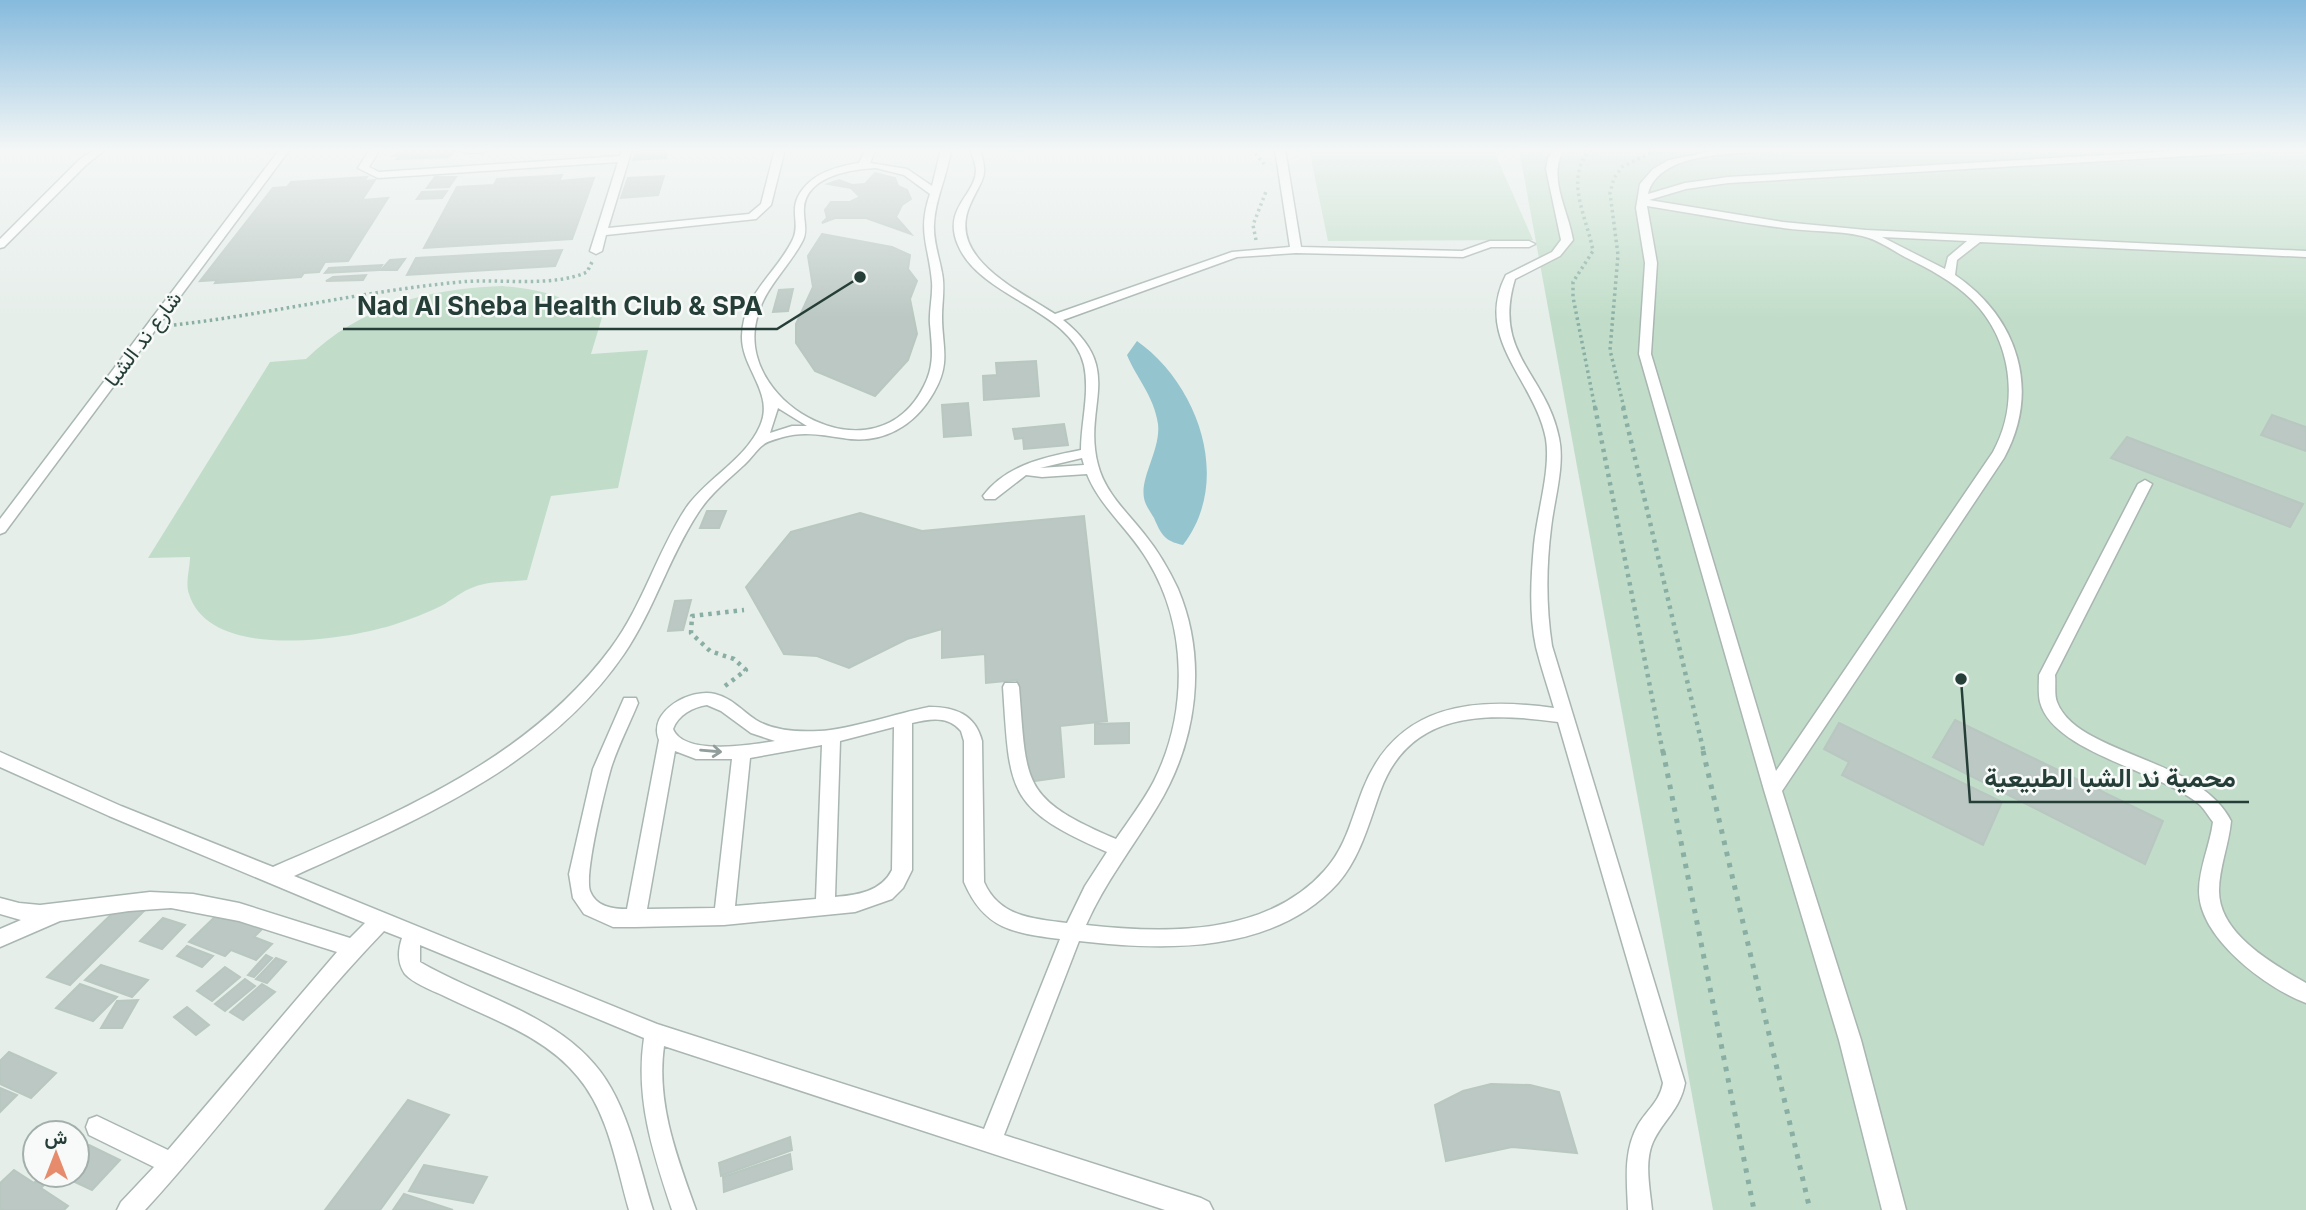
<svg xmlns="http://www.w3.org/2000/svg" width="2306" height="1210" viewBox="0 0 2306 1210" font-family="Inter,Vazirmatn,sans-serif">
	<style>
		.green { fill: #c1ddc9 }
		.water { fill: #94c4cd }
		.building { fill: #bbc8c3; stroke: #b9c7c1; stroke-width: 2 }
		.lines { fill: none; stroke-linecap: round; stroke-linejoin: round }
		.service-casing { stroke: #a9b6b1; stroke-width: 3 }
		.path-far2 { stroke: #89aea3; stroke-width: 3.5; stroke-dasharray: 2.5 3.5; stroke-linecap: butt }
		.path-far1 { stroke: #89aea3; stroke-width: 4.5; stroke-dasharray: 3.5 5; stroke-linecap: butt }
		.path { stroke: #89aea3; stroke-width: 5; stroke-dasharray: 4.5 7; stroke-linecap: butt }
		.service { fill: #fff; fill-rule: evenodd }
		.oneway { stroke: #929e9c }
		.labels { text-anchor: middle; stroke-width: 5; stroke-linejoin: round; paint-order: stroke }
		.far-street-label { font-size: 21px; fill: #263e38; stroke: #f7faf8 }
		.leader { fill: none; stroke: #263e38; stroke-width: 2.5 }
		.callout-dot { fill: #263e38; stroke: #f7faf8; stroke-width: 2.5 }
		.callout-label { font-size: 26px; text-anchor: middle; font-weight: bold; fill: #263e38; stroke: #f7faf8; stroke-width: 5; stroke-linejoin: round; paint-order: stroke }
	</style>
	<rect width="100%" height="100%" fill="#e6eeea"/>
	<!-- green -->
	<g class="green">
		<path d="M1309,149H1493L1533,240L1328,241Z"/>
		<path d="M1519,149H2306V1210H1713Z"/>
		<path d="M502,286C534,289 560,293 586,313L604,311L591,354L648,350L618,488L551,496L527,580C511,582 489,581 474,587C462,591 452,600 441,606C427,613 411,619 396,624C347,640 210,662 189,594C185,584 190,568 190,557L148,558L270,362L306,359C361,306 426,289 502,286Z"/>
	</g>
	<!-- water -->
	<path class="water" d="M1137,341C1198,384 1233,480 1183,545C1164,541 1161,534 1154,518C1150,511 1145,505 1144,498C1140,477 1161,449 1158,424C1154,396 1137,379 1127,355Z"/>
	<!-- building -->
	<g class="building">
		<path d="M403,149H459L448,157L397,159L399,156H393Z"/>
		<path d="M637,149H669L666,158L633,160Z"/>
		<path d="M875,173L895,178L898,186L907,190L911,199L902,205L896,217L911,234L866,218H835L822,223L827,218L825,210L831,202H850L860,197L851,188L828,184L839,180L852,185L865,184Z"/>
		<path d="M562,175L559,181L594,178L572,239L424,248L457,187L494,185L497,179Z"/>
		<path d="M664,176L658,195L621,198L628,178Z"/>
		<path d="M367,177L364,181L375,180L362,200L388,198L348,261L325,262L319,272L304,273L301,277L215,283L217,280L200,281L273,188L287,187L291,182Z"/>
		<path d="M435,177H456L449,187L427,188Z"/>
		<path d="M447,191L442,198L417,199L422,192Z"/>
		<path d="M822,234L892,247L910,255L908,269L917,281L910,299L917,334L908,360L875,396L815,371L796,343V324L813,287L808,256Z"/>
		<path d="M562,250L555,266L407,275L416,258Z"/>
		<path d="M405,259L397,270H381L390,260Z"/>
		<path d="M382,265L379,270L325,273L329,268Z"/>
		<path d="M366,275L363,280L326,281L333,277Z"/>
		<path d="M793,289L788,311L773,312L779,290Z"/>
		<path d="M1036,361L1039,396L984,400L983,376L997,375L996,363Z"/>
		<path d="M968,403L971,435L944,437L942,405Z"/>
		<path d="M2272,415L2306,427V451L2261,435Z"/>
		<path d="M1064,424L1068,445L1024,449L1023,438L1015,439L1013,429Z"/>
		<path d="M2127,437L2303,504L2290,527L2111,458Z"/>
		<path d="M707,511H726L719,528H700Z"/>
		<path d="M860,513L922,531L1084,516L1107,721L1060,726L1064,777L1027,782L1017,680L986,683L985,654L942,658V629L907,639L849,668L817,656L784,654L746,587L791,532Z"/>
		<path d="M691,600L683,630L668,631L675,601Z"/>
		<path d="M1955,720L2163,821L2145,864L1933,757Z"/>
		<path d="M1129,723V743L1095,744V724Z"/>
		<path d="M1839,723L2002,802L1983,845L1842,775L1849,762L1824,749Z"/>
		<path d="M122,904L144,911L70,985L47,977Z"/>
		<path d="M221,911L263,928L254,937L272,944L256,960L231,950L225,956L189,942Z"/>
		<path d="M163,918L185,925L162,949L140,941Z"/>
		<path d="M187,946L213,956L202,967L177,956Z"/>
		<path d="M266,955L272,958L254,977L248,975Z"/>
		<path d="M276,958L286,962L267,983L256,979Z"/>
		<path d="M101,965L148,980L132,997L85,980Z"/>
		<path d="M225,967L240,977L212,1001L197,991Z"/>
		<path d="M245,979L255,986L225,1011L215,1004Z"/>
		<path d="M80,984L117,997L93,1021L56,1008Z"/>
		<path d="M262,984L275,992L243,1020L230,1012Z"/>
		<path d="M138,1000L122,1028H101L117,1001Z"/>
		<path d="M187,1007L209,1025L196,1035L174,1017Z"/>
		<path d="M9,1052L56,1073L31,1098L0,1084V1061Z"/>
		<path d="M1491,1084L1530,1085L1559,1092L1577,1153L1512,1147L1446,1161L1435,1105L1463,1091Z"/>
		<path d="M0,1088L17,1095L0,1112Z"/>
		<path d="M408,1100L449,1115L380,1210H325Z"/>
		<path d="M790,1137L792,1150L721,1176L719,1163Z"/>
		<path d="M89,1145L120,1160L92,1190L60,1175H77V1157Z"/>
		<path d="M790,1154L792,1169L724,1192L723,1177Z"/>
		<path d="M424,1165L487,1177L473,1203L409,1191Z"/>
		<path d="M14,1170L34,1183L41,1176L48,1181L41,1188L68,1206L64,1210H0V1183Z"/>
		<path d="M404,1194L453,1210H393Z"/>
	</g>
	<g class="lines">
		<defs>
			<g id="service">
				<path d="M95,149H106L87,164L4,247L0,248V239L79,160Z"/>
				<path d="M280,149H290L5,532L0,534V519Z"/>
				<path d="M370,149H380L369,167L379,172L620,156L622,149H632L608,228L749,214L761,204L775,149H785L771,205L756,219L606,235L602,251L596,254L590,251L618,162L378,178L358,168Z"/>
				<path d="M457,149H490C483,154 464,154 457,149Z"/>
				<path d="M866,149H876L870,163L907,169L932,186L941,149H951C948,175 935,198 934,224C933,241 939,256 942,273C945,288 942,302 942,317C942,346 951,363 934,392C915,426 882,445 843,438C823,435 803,431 783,437C777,439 767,441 763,445C756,450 751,459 744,465C728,480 710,494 698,513C669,557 654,610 624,654C546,768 414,821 294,876L657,1024L984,1129L1060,939C1013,933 984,929 964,882V741L961,731C948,715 929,719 912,723V870L903,888L892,899L855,912L724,925L635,927H613L584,914L573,898L569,874L593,769L624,698H636L638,703C629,725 618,746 611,768C605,789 584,874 590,891C596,907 613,909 627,909L659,740C647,711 691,688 715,694C732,698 742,711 756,720C774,731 799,732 819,731C848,730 898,713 929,707C955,707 975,714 982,741L984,882C999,917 1034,919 1067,923L1085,886L1107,852C1006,808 1010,792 1003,687L1005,683H1017L1019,687C1027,784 1020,798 1116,839C1129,820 1143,802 1154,781C1188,713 1188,627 1148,561C1130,530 1100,507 1087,474L1042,477L1026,475L995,499H985L983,496C1006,465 1045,457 1081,450C1081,422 1090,393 1084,365C1071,309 980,298 958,245C942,208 976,195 976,170C976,164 972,155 970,149H980C989,180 982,177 970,205C946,258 1020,291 1055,314L1232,252L1290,247L1275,149H1285L1301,247L1462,251L1490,241H1529L1535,244L1529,247H1491L1463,257L1296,253L1237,257L1063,320C1126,370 1082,405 1098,465C1105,493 1128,513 1145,535C1158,551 1169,570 1178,589C1208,660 1197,742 1157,807C1133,847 1105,882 1086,925C1166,934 1267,936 1325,870C1346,847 1352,817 1363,789C1397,703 1474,697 1554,708C1548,688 1541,667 1536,647C1529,614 1531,578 1534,545C1537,513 1551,470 1546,439C1535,380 1473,339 1506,275L1552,252L1561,240L1546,169L1548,158L1554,149H1564C1547,178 1568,209 1573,240L1560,256L1515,279C1492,354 1546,373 1559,438C1565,466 1554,500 1551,528C1546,568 1546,607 1552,646L1685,1083C1680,1110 1663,1120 1653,1142C1644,1162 1650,1189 1652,1210H1628C1627,1180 1623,1152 1638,1125C1647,1110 1660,1101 1663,1083L1558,722C1486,712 1409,710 1380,792C1369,823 1360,858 1338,883C1274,954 1165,951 1079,941L1004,1135L1201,1198L1209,1202L1213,1210H1165L664,1046C656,1103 677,1157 696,1210H672C653,1153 635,1099 644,1038L420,945V962C485,1000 572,1018 611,1088C632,1125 640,1169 653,1210H629C616,1165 609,1114 578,1077C544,1035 488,1018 442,995C431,990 413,983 405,974C397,963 398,950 402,938L384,931C299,1019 228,1120 145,1210H117L121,1202L154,1167L89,1135L86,1127L89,1119L97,1116L168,1150L337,952L239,921L171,908L129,911L60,921L0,947V929L21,920L0,914V898L19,903L40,905L150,892L193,894L239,903L350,938L365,923L109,816L0,767V752L121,806L273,867C397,813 528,760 611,648C643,605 657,552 686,508C707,478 745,460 760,426C775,393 741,368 742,336C743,293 777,273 793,239C801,221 787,209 803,189C816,172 839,166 859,163ZM876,168L904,175L930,194C917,232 929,246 932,282C933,296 929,310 930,324C932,347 935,365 924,386C877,481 738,406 756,322C762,289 789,268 803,240C808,230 803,219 804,208C806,176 852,169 876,168ZM778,408L807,426H792L770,433ZM1082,458L1084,465L1040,468ZM707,705L721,711L751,733L775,741C752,745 684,756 673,729C678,715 693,707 707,705ZM894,727L892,870C881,892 857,895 835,897L840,741ZM822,745L816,899L735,906L750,758ZM675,751L696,759H732L715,908L647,909Z"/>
				<path d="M1722,149H1774L1769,152C1735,153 1658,152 1648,194L1685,183L1728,177L2209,149H2262L2257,152L1728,183L1686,189L1649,200L1783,222L1866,230L2306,251V257L1980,242L1957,260L1955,275C2018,318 2041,390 2004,458L1782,791L1861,1040L1906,1210H1882L1839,1040L1764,790L1639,354L1645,263L1636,208L1640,184L1653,169L1669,160ZM1647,206C1692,213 1737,222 1783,228C1809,232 1837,230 1862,236C1877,239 1892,250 1905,257C1929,269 1953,281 1972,300C2012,340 2020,403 1993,452L1776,771L1651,354L1657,263ZM1882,237L1967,241L1948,257L1945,269Z"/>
				<path d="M2145,480L2152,484L2055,675C2056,683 2054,695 2057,702C2077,755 2199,757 2231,821C2229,844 2219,868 2219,891C2219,934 2273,964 2306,983V1003C2266,988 2199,938 2199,891C2199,868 2210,845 2213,822C2209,817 2205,810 2200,805C2162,771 2053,753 2040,702C2038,694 2039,683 2039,675L2138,484Z"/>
			</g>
		</defs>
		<!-- service casing -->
		<use href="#service" class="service-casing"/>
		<!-- path-far2 -->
		<g class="path-far2">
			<path d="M1251,149L1264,164"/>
			<path d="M1591,149C1563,178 1587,217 1593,251L1573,282V297L1595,408"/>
			<path d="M1256,240L1253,225L1267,189"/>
			<path d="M174,325C270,314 364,291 460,282C499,278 552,288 587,272L592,262"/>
			<path d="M1624,408L1610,350L1618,255L1610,193L1614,178L1622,167L1658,149"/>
		</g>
		<!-- path-far1 -->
		<g class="path-far1">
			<path d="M1595,407L1663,753"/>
			<path d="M1623,407L1704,753"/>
			<path d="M725,686L746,670L734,659L710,651L691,633L692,616L744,610"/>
		</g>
		<!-- path -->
		<g class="path">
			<path d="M1663,751L1754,1210"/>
			<path d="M1703,751L1810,1210"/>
		</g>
		<!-- service -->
		<use href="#service" class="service"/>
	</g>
	<!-- one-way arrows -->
	<defs><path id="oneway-shaft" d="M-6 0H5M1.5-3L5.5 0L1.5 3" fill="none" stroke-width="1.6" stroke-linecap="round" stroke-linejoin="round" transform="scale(1.75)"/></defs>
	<use class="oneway" href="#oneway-shaft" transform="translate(711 751) rotate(5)"/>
	<!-- sky -->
	<linearGradient id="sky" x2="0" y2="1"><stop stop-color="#86badd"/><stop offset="0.47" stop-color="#f4f7f6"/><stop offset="1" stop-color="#f4f7f6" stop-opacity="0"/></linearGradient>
	<rect width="2306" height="318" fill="url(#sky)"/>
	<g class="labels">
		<!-- far-street labels -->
		<g class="far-street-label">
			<text transform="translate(143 339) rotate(-53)" y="7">شارع ند الشبا</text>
		</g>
	</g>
	<!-- callouts -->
	<path class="leader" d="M860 277L777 329H343M1961 679L1970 802H2249"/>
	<g class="callout-dot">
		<circle cx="860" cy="277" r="7"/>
		<circle cx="1961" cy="679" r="7"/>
	</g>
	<g class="callout-label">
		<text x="560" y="315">Nad Al Sheba Health Club &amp; SPA</text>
		<text x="2110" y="787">محمية ند الشبا الطبيعية</text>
	</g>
	<!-- north arrow -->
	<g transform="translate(56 1154)"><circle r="33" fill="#f7faf8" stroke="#a3afab" stroke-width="2"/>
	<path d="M0-5L12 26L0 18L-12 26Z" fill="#e68b6c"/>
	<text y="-10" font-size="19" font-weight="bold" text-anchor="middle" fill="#263e38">ش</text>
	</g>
</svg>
